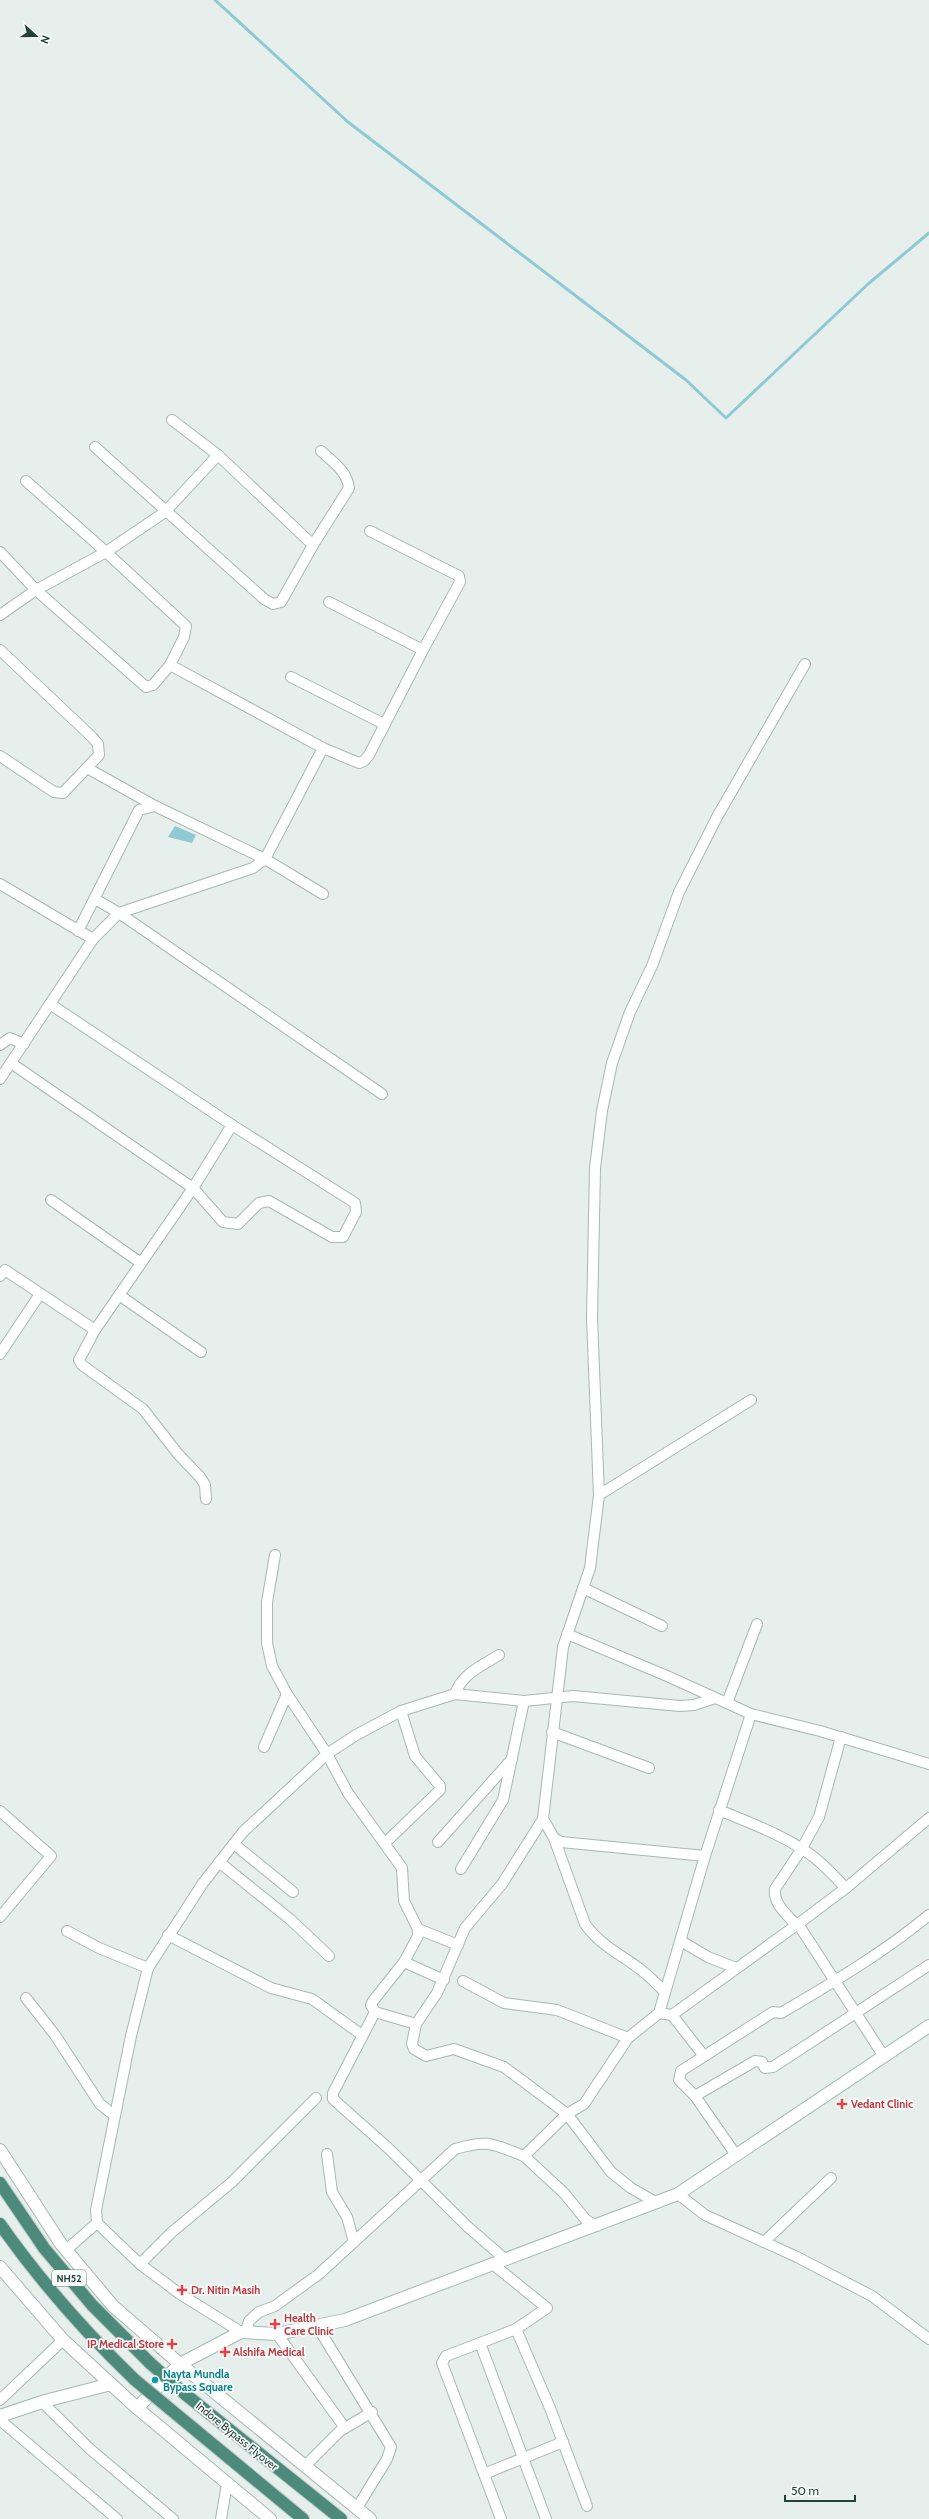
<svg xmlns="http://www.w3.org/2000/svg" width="929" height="2519" viewBox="0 0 929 2519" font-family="Cabin,sans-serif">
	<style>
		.water { fill: #8ec9d4 }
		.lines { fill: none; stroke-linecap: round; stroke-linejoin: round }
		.stream { stroke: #8ec9d4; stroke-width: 3 }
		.minor-casing { stroke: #a8b8b2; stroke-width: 12 }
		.tertiary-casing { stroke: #a8b8b2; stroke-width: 14 }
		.secondary-casing { stroke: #a4bbb3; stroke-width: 14 }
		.trunk-casing { stroke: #c2cac8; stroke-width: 14 }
		.minor { stroke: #fff; stroke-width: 10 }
		.tertiary { stroke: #fff; stroke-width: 12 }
		.secondary { stroke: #fff; stroke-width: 12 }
		.trunk { stroke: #4c8a7c; stroke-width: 12 }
		.trunk-bridge-casing { stroke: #c2cac8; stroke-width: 14; stroke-linecap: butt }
		.trunk-bridge { stroke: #4c8a7c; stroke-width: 12 }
		.health-dot { fill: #e0444e; stroke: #f7fbf9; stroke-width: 1.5 }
		.culture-dot { fill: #0f9aa8; stroke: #f7fbf9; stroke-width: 1.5 }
		.labels { text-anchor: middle; stroke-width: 3.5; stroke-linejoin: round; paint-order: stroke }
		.shield { fill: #f7fbf9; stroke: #637a73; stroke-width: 1 }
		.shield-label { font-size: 10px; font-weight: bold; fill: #24423a }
		.health-label { font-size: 11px; font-weight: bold; fill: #be3a42; stroke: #f7fbf9; text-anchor: start }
		.culture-label { font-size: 11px; font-weight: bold; fill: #0d838f; stroke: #f7fbf9; text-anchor: start }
		.street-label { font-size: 11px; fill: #24423a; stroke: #f7fbf9 }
	</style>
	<rect width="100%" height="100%" fill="#e6efeb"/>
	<!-- water -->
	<path class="water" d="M175,826L196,835L192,843L168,837Z"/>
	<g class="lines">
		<!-- stream -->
		<path class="stream" d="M215,0L348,122L686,380L726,418L868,284L929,233"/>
		<defs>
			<g id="minor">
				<path d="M172,420L218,455L313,545L349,488C347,471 333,462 321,451"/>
				<path d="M95,447L264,599L273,604L281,602L313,545"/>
				<path d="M218,455L165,512L106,552L186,626L184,637L170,665L323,748"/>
				<path d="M26,481L106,552L36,590L146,687L153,685L170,665"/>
				<path d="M0,552L36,590L0,615"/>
				<path d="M329,602L423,650"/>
				<path d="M0,650L92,737L98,744L99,755L63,793L54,792L0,756"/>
				<path d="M291,677L384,724"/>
				<path d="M87,768L155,806"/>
				<path d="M0,884L93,939"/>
				<path d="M95,899L119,913L382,1094"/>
				<path d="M78,931L139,810L155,806L265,859L323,894"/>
				<path d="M50,1004L232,1125L193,1188L95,1330L79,1360L82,1365L143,1409L178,1454L200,1477L205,1485L206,1499"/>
				<path d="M0,1045L10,1038L24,1044"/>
				<path d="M11,1063L193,1188L223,1222L238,1224L259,1203L269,1201L332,1237H343L356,1212L355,1203L232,1125"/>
				<path d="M0,1079L93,939L119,913L253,868L265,859L323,748L359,763L364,761L369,755L423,650L460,582L459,576L370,531"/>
				<path d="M51,1200L141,1263"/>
				<path d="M0,1276L5,1270L95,1330"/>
				<path d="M119,1295L201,1352"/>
				<path d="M0,1354L40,1294"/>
				<path d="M599,1495L592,1318L595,1168L602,1111L612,1063L630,1012L652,966L679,892L717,817L805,664"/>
				<path d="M275,1555L267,1602V1643L272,1666L287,1694L327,1754L348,1793L402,1868L404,1901L418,1929V1936L404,1962L373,2001L371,2005L375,2012L333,2093V2099L387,2147L468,2227L506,2260"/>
				<path d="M583,1588L662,1626"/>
				<path d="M567,1634L667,1676L751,1714L820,1731L929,1764"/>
				<path d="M455,1694C462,1674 481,1666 499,1655"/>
				<path d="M727,1703L757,1624"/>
				<path d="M552,1732L649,1768"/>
				<path d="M264,1747L287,1694"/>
				<path d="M719,1810C752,1824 787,1836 815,1858C826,1867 836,1878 846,1888"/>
				<path d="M0,1811L51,1856L0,1917"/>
				<path d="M543,1819L554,1838L561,1842L705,1856"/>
				<path d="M554,1838L585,1924C600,1945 620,1954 640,1969C649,1976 657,1984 665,1992"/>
				<path d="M438,1842L512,1759"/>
				<path d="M385,1843L440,1790V1786L415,1756L401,1711"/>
				<path d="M234,1844L293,1892"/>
				<path d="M219,1862L291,1920L329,1956"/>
				<path d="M461,1869L503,1800L524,1701"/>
				<path d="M796,1925C787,1914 773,1904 775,1889L801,1850L819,1817L841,1737"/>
				<path d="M418,1929L458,1945"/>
				<path d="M67,1931L99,1948L148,1968L203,1883L243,1832L327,1754L356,1735L401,1711L455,1694L524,1701L573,1696L680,1706L694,1705L715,1698"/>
				<path d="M168,1935L271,1988L312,1999L362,2035"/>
				<path d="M681,1941L708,1957L736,1968"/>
				<path d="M404,1962L444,1980"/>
				<path d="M148,1968L131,2036L96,2210L97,2223L140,2264L172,2232L232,2182L316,2098"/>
				<path d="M463,1981L504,2003L557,2010L628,2038"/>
				<path d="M26,1998L55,2035L100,2104L115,2116"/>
				<path d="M375,2012L416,2024L437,1993L465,1928L502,1884L543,1819L563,1647L590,1568L599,1495L751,1400"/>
				<path d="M659,2013L672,2015L798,1924"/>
				<path d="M672,2015L704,2056"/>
				<path d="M416,2024L412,2044L414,2049L426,2056L454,2049L504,2067L567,2114L611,2172L631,2188L657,2203"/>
				<path d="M883,2055L798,1924L846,1888L929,1818"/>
				<path d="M695,2096L755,2061L762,2062L765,2068L773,2067L929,1965"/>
				<path d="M327,2154L332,2192L347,2217L354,2242"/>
				<path d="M736,2155L695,2096L679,2080L681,2071L773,2012L781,2013C832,1983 883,1953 929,1915"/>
				<path d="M524,2156L564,2193L586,2220L597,2226"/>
				<path d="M678,2194L705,2215L797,2257L872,2296L929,2339"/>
				<path d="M764,2242L831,2178"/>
				<path d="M66,2250L97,2223"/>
				<path d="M140,2264L180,2294L241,2332"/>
				<path d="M494,2265L547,2308L516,2329L480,2343L546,2519"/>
				<path d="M317,2326L391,2447L387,2459L357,2508"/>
				<path d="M516,2329L550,2408L587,2506"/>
				<path d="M246,2331L249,2321L259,2312L275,2306L319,2274L455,2149C489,2139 492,2144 524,2156L567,2114L584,2104L628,2038L659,2013L705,1856L751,1714"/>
				<path d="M277,2334L345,2428"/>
				<path d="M480,2343L446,2356L442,2363L501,2519"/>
				<path d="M0,2400L63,2340"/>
				<path d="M42,2402L90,2449L173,2519"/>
				<path d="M0,2420L117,2519"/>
				<path d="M305,2466L340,2431L372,2412"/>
				<path d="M484,2474L563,2442"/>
				<path d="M221,2519L227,2484"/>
			</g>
			<g id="tertiary">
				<path d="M0,2150L61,2244L113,2306L180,2364L370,2519"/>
				<path d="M0,2267L63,2340L137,2408L270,2519"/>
			</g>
			<g id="secondary">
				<path d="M137,2408L180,2364L241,2332L277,2334L345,2320L678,2194L929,2026"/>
				<path d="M0,2416L45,2401L111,2384"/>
			</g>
			<g id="trunk">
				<path d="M0,2183L44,2248L92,2305L150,2363"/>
				<path d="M0,2224C40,2281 85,2332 135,2380"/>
				<path d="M185,2394L341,2519"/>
				<path d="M170,2409L303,2519"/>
			</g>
		</defs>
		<!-- minor casing -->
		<use href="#minor" class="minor-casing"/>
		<!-- tertiary casing -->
		<use href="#tertiary" class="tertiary-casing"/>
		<!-- secondary casing -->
		<use href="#secondary" class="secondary-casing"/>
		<!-- trunk casing -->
		<use href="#trunk" class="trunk-casing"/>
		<!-- minor -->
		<use href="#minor" class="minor"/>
		<!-- tertiary -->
		<use href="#tertiary" class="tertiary"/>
		<!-- secondary -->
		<use href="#secondary" class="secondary"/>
		<!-- trunk -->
		<use href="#trunk" class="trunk"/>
		<defs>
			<g id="trunk-bridge">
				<path d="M150,2363L185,2394"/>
				<path d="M135,2380L170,2409"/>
			</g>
		</defs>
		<!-- trunk-bridge casing -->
		<use href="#trunk-bridge" class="trunk-bridge-casing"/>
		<!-- trunk-bridge -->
		<use href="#trunk-bridge" class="trunk-bridge"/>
	</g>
	<!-- markers -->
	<g class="health-dot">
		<path d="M840 2098h4v4h4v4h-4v4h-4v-4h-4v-4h4z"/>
		<path d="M180 2284h4v4h4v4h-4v4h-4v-4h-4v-4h4z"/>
		<path d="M273 2318h4v4h4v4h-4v4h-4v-4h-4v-4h4z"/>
		<path d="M170 2338h4v4h4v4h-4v4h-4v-4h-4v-4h4z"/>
		<path d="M223 2346h4v4h4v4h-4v4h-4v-4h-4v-4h4z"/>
	</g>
	<circle class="culture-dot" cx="155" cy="2380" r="4"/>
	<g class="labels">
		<!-- shield labels -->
		<rect class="shield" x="52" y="2270" width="34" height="16" rx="3"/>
		<g class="shield-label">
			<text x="69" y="2282">NH52</text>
		</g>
		<!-- health labels -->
		<g class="health-label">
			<text x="851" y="2108">Vedant Clinic</text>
			<text x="191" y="2294">Dr. Nitin Masih</text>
			<text x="284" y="2322">Health<tspan x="284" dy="13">Care Clinic</tspan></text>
			<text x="164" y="2348" text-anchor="end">IP Medical Store</text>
			<text x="233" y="2356">Alshifa Medical</text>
		</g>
		<!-- culture labels -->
		<g class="culture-label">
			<text x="163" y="2378">Nayta Mundla<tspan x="163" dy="13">Bypass Square</tspan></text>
		</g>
		<!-- street labels -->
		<g class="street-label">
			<text transform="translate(237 2436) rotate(39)" y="4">Indore Bypass Flyover</text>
		</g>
	</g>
	<!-- north arrow -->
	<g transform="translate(36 36) rotate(111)" stroke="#f7fbf9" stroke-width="3" paint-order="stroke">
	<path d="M0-3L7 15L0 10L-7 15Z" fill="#24423a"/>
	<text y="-6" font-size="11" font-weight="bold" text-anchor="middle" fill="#24423a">N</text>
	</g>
	<!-- scale -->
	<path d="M785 2495v6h70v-6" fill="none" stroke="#24423a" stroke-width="2"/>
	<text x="791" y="2495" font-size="12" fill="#24423a" stroke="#f7fbf9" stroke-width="3" paint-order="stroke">50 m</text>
</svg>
